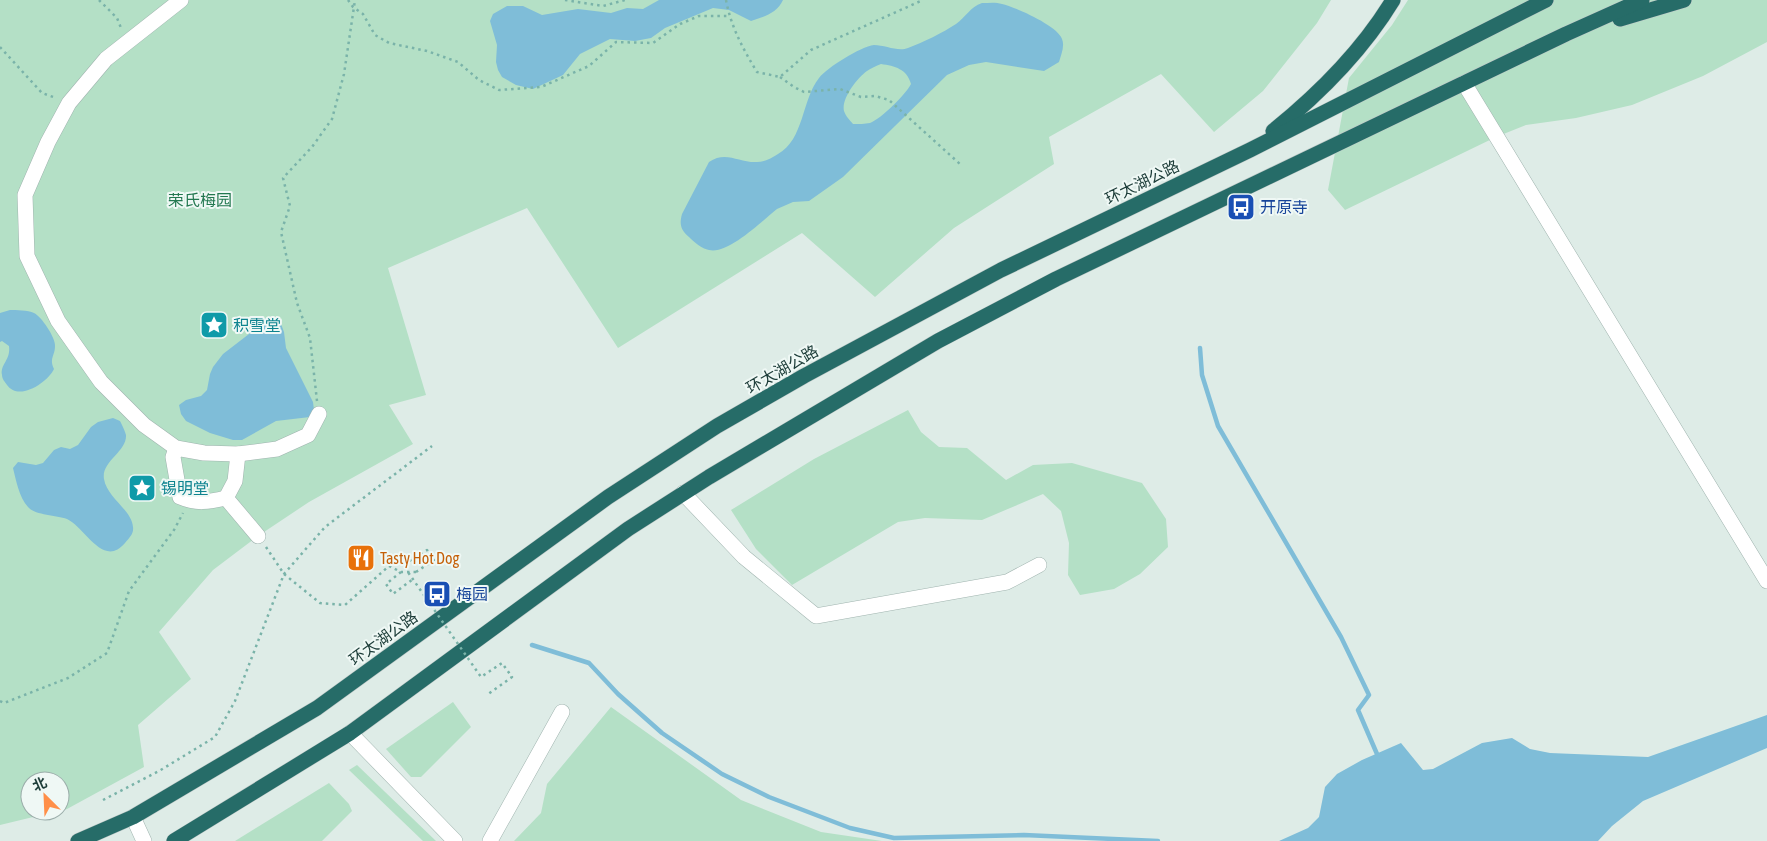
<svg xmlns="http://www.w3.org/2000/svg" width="1767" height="841" viewBox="0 0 1767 841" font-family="'Asap Condensed','Noto Sans SC',sans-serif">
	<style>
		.green { fill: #b4e0c6 }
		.water { fill: #7fbdd8; fill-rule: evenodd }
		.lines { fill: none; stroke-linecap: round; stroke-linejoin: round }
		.stream { stroke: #7fbdd8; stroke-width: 4.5 }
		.minor-casing { stroke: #a0b4af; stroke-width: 16 }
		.highway-casing { stroke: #c0c9c8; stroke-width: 16 }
		.path { stroke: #7ab3a9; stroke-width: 2.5; stroke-dasharray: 2.5 4; stroke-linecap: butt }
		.minor { stroke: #fff; stroke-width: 15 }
		.highway { stroke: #266c68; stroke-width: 15 }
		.path-bridge { stroke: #7ab3a9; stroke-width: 2.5; stroke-dasharray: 2.5 4; stroke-linecap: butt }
		.labels { text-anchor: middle; stroke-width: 4; stroke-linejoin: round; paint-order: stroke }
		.street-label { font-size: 16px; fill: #1d3d39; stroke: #eff8f5 }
		.park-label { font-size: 16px; fill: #237850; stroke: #eff8f5 }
		.transit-label { font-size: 16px; fill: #164399; stroke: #eff8f5; text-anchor: start }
		.culture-label { font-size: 16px; fill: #0d838f; stroke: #eff8f5; text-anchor: start }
		.food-label { font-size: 16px; fill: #c56008; stroke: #eff8f5; text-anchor: start }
	</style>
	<rect width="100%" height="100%" fill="#deece7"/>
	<!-- green -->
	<g class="green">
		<path d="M0,0H1331L1317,23L1263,91L1214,132L1161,74L1049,137L1054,164L954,228L875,297L802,233L618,348L527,208L388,268L426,395L389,405L413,444L309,502L258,536L213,570L159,632L191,679L138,725L144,767L67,809L60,811V781H30V811H58L0,825Z"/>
		<path d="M1408,0H1767V42L1703,76L1632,105L1576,118L1526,125L1496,137L1345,210L1328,190L1349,78L1392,25Z"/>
		<path d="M908,410L921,432L939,447L967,448L1006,480L1033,465L1072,463L1142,483L1166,519L1168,547L1140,574L1114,589L1080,595L1068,575L1069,543L1061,511L1043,494L982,520L925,518L898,522L792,585L756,549L731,510L814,459Z"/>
		<path d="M453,702L471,727L421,777H411L386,749Z"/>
		<path d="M611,707L741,800L821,832L882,841H514L541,813L547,784Z"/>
		<path d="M357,765L436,841H423L349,770Z"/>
		<path d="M329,783L349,804L352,811L322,841H235Z"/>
	</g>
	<!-- water -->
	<g class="water">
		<path d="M659,0H783C777,13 764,17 751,21L729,10L713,8L665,28L651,38L635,41L610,39L580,54L563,75L533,89L516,85L502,77L498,70L496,62L497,45L490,21L493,14L507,6H523L542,15L578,9L611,13L627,8L643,9Z"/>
		<path d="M982,3C989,3 996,2 1002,4C1015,7 1058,26 1062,39C1065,46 1061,55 1059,62L1044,71L986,62L969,65L947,75L843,177L809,201L793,202L777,209C763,220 728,255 709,250C702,249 694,242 689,237C681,230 679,225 682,214L709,162C726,150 739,163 757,162C764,162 772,158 778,154C804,140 802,99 819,78C828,67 860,47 874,45C885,45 898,52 908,48C922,43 944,32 956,24C966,17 970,7 982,3ZM881,64C895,66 907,69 911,84C906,94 881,119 870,123C865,124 859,124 853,124C850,120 846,117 844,111C841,99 857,78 867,71C871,68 876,66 881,64Z"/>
		<path d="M10,310C16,310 28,310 34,313C41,316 56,338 55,346C55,356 49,358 54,369C48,382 19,402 7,385C5,382 2,379 2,375C0,364 11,360 9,346L2,341L0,342V313Z"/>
		<path d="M267,318L281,324L284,332L286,348L313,402L314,410L310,417L276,421L242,440H233L210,433L186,421L181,414L179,405L186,400L201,396L207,390L210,374L213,367L223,354L249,334L258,319Z"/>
		<path d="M113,418L120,421C122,425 125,431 126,435C127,452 101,461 104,479C107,498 132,510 133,527C134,534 129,538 125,543C103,569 85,527 67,519C56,515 34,515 28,507C19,497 16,480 13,468L18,462L36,465L43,463L54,450L61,447L70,449L78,445L91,427L98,422Z"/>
		<path d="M1767,715V748L1643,801L1612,826L1598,841H1279L1308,828L1319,817L1325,787L1337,774L1362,760L1401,743L1423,770L1433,769L1482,743L1512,738L1530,749L1550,753L1648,757Z"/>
	</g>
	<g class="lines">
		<!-- stream -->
		<g class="stream">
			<path d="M1200,348L1202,375L1218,426L1341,637L1369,695L1358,710L1377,754"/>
			<path d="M532,645L589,663L618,694L662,733L722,774L769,797L850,828L894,838L1024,835L1158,841"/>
		</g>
		<defs>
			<g id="minor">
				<path d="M181,0L106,59L69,103L48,142L25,195L27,256L58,321L101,382L144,425L176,448L204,453L238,454L277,449L308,435L319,414"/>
				<path d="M1464,83L1767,581"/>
				<path d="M176,448L173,457L180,497C196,504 209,502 226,498L258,536"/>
				<path d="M683,493L744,557L816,616L1007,582L1039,565"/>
				<path d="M226,498L235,481L238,454"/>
				<path d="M350,733L455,841"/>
				<path d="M133,817L144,841"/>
				<path d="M490,841L562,712"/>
			</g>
			<g id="highway">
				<path d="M1620,19L1684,0"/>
				<path d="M1273,131C1319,94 1362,51 1393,0"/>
				<path d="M78,841L133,817L317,708L608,497L717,426L804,376L1001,270L1250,150L1546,0"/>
				<path d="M174,841L350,733L628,529L709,477L938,341L1056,279L1566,34L1642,0"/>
			</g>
		</defs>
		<!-- minor casing -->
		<use href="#minor" class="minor-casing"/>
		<!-- highway casing -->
		<use href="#highway" class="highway-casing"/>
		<!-- path -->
		<g class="path">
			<path d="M99,0L117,18L121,28"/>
			<path d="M348,0L353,7L363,14L375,35L389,43L427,51L458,62L479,80L499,90L541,87L589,66L616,42L653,43L680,24L699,16H729"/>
			<path d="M565,0L603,6L625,0"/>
			<path d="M726,0C731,27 743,49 757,72L780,77L811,50L923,0"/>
			<path d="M0,47L42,93L56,98"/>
			<path d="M780,77L794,87L804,92L840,89L861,97L875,96L889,100L960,164"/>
			<path d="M317,401L310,338L297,303L281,232L290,206L283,178L312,147L332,119L344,74L355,0"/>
			<path d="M266,547L284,574L320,603L345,605L389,566L401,572H416"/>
			<path d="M401,572L386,584L393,594L413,579"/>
			<path d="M0,701L4,703L68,678L107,653L129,591L174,530L183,513"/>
			<path d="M103,800L159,771L215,737L235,701L284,574L325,527L432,446"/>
		</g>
		<!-- minor -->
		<use href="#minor" class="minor"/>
		<!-- highway -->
		<use href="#highway" class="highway"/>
		<!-- path-bridge -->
		<path class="path-bridge" d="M416,572L434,560L427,550L403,565L481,677L502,663L512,677L487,695"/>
	</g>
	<!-- icons -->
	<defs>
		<symbol id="bus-square" viewBox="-11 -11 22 22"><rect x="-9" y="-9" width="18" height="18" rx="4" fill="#1a4fb4" stroke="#eff8f5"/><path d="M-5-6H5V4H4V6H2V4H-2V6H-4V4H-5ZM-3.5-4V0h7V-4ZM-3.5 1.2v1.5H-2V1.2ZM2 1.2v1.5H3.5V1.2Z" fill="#fff"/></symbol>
		<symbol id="sight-square" viewBox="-11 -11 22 22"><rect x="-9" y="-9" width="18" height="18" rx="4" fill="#0f9aa8" stroke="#eff8f5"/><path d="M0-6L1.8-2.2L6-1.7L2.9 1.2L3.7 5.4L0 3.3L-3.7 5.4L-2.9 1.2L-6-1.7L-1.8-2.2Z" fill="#fff"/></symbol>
		<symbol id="restaurant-square" viewBox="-11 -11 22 22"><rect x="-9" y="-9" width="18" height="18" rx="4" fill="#e8710a" stroke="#eff8f5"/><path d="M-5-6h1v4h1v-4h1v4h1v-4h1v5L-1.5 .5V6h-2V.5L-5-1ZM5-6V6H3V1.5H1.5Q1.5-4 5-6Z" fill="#fff"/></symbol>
	</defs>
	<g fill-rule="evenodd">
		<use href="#bus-square" x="1225" y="191" width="32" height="32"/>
		<use href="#sight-square" x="198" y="309" width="32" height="32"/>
		<use href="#sight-square" x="126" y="472" width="32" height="32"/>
		<use href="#restaurant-square" x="345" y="542" width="32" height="32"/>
		<use href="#bus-square" x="421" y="578" width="32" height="32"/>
	</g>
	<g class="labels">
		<!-- street labels -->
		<g class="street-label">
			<text transform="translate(1142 182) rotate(-26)" y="6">环太湖公路</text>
			<text transform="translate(782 369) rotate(-30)" y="6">环太湖公路</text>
			<text transform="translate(383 638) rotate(-36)" y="6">环太湖公路</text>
		</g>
		<!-- park labels -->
		<g class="park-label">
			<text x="200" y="206">荣氏梅园</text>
		</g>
		<!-- transit labels -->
		<g class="transit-label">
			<text x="1260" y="213">开原寺</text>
			<text x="456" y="600">梅园</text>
		</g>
		<!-- culture labels -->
		<g class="culture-label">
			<text x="233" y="331">积雪堂</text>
			<text x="161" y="494">锡明堂</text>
		</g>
		<!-- food labels -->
		<g class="food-label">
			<text x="380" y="564">Tasty Hot Dog</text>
		</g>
	</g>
	<!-- north arrow -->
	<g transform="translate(45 796) rotate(336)"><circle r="24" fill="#eff8f5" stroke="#9badaa"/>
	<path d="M0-4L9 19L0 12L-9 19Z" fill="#ff8f48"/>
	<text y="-8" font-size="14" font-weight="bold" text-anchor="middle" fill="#1d3d39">北</text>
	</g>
</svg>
